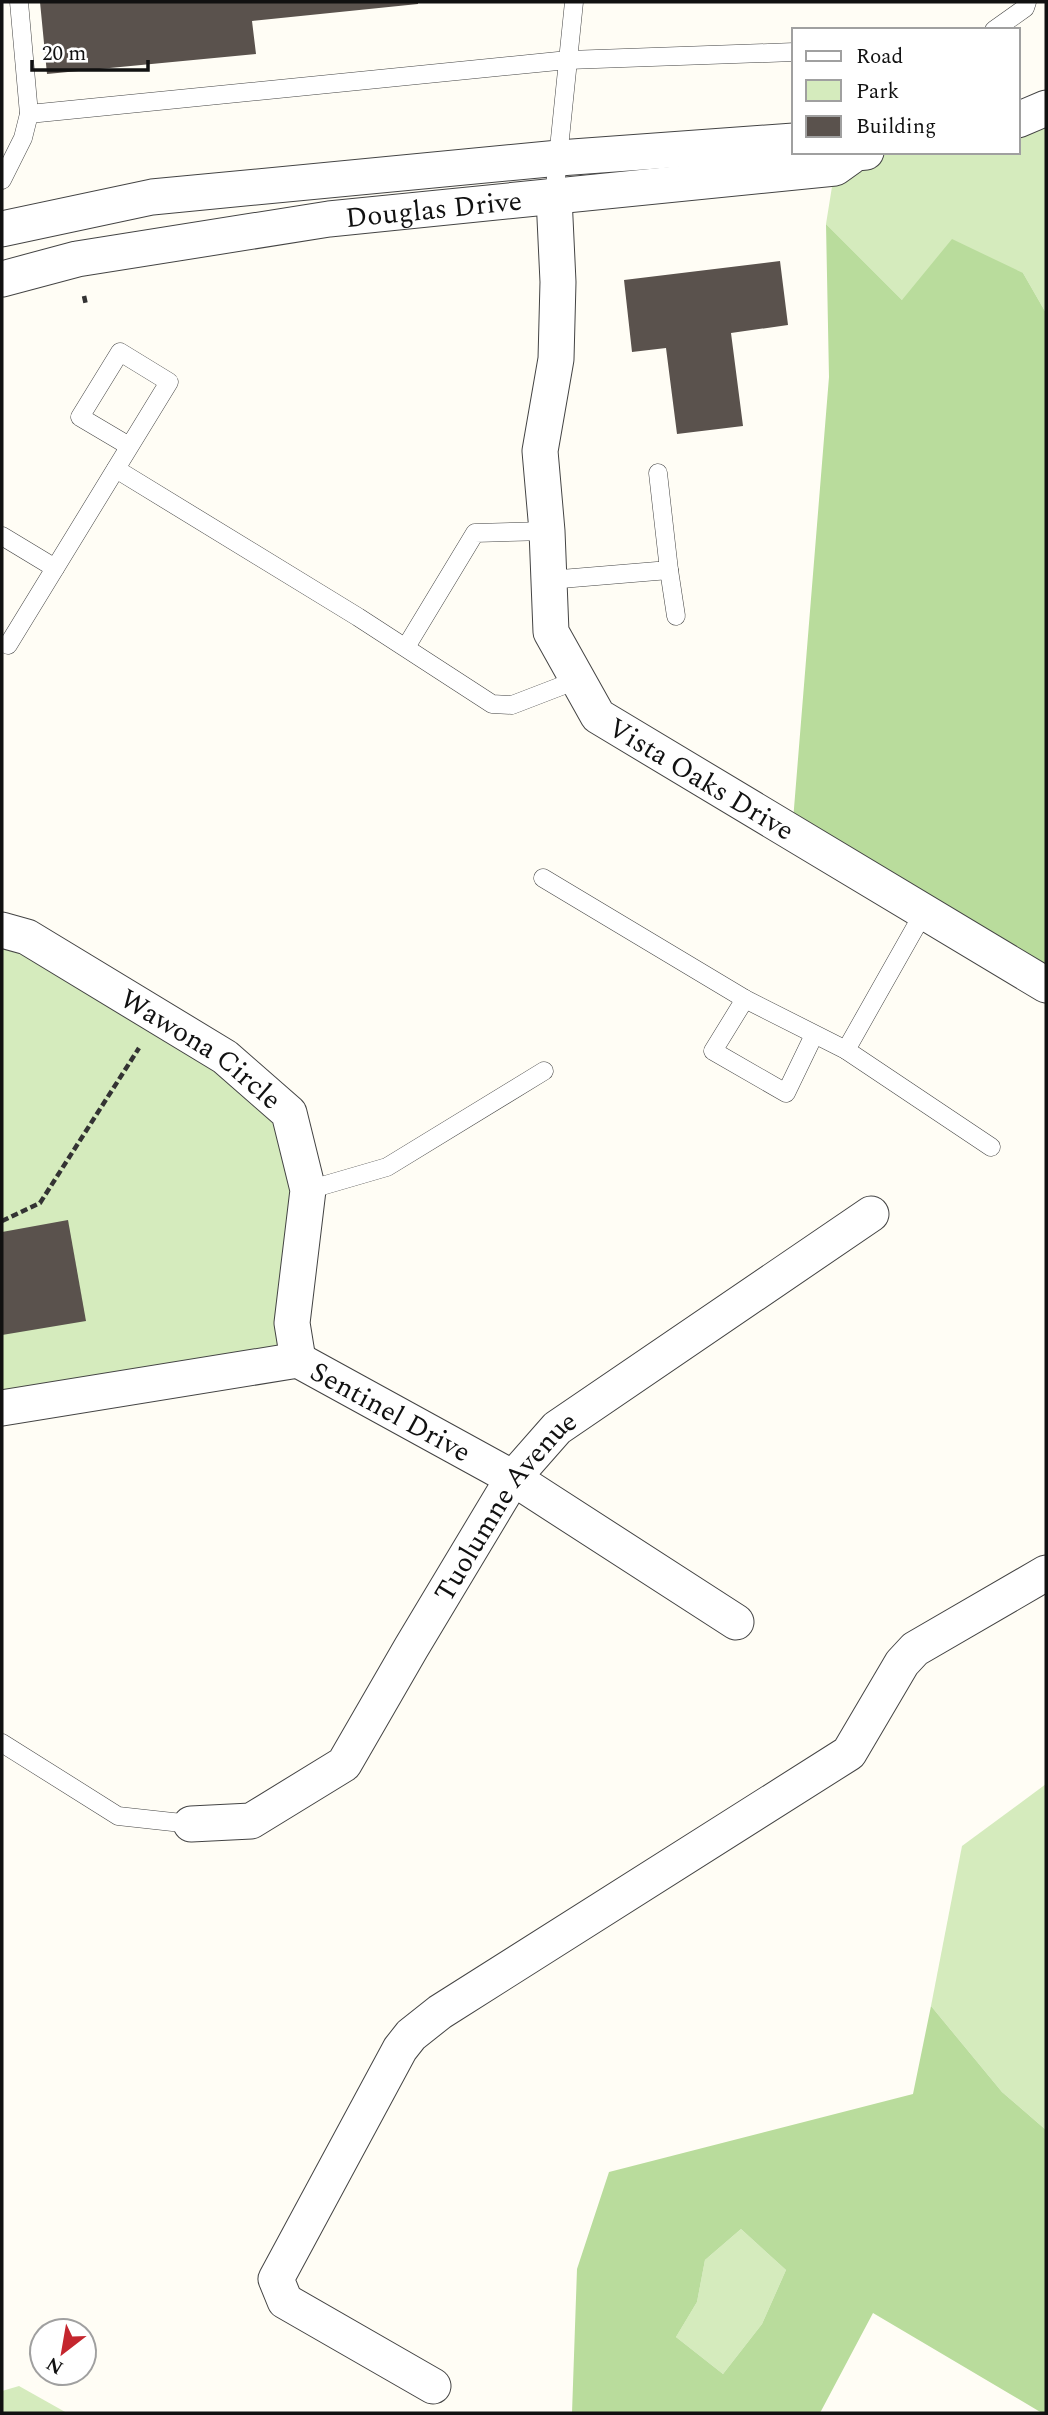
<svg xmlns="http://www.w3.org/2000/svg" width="1048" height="2415" viewBox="0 0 1048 2415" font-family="Spectral,serif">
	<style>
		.green { fill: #d5ebbd }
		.forest { fill: #b9dc9c; fill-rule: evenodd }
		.building { fill: #5a524d }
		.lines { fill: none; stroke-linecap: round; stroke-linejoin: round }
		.service-casing { stroke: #444; stroke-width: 19 }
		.minor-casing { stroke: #444; stroke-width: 37 }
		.path { stroke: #333; stroke-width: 4.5; stroke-dasharray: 7 3.5; stroke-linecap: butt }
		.service { stroke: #fff; stroke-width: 18 }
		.minor { stroke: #fff; stroke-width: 35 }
		.labels { text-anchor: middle; stroke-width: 7; stroke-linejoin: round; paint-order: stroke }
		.street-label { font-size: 28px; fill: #111; stroke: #fff }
	</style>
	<rect width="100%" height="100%" fill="#fffdf5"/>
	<!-- green -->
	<g class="green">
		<path d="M1046,108V313L1023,273L902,300L826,224L835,168L866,152H1018V120Z"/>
		<path d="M2,930L289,1113L298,1360L2,1408Z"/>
		<path d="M1046,1784V2130L1002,2092L931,2006L962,1846Z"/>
		<path d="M741,2229L786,2270L762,2324L723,2374L676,2337L697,2302L705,2260Z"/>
		<path d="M19,2386L67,2413H2V2391Z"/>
	</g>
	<!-- forest -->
	<g class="forest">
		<path d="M826,224L902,300L952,239L1023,273L1046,313V985L792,833L829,377Z"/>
		<path d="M931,2006L1002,2092L1046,2130V2413H1042L873,2313L820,2413H572L577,2269L609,2172L913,2094ZM741,2229L786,2270L762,2324L723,2374L676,2337L697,2302L705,2260Z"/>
	</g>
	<!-- building -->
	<g class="building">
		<path d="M40,2H418V4L252,21L256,54L47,74Z"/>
		<path d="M780,261L788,325L731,333L743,426L677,434L666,348L632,352L624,280Z"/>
		<path d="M68,1220L86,1321L2,1335V1232Z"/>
	</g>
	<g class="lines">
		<defs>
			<g id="service">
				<path d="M994,30L1025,8L1027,2"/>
				<path d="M29,114L568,60L794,52"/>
				<path d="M2,180L23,138L29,114L19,2"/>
				<path d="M554,197L574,2"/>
				<path d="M116,469L358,617L492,704L512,705L577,680"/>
				<path d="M2,536L55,568"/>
				<path d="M669,570L676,616"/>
				<path d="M549,580L669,570L658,473"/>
				<path d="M8,645L169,382L120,352L80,417L129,446"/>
				<path d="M406,647L475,533L547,531"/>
				<path d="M543,878L745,999L846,1050L991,1147"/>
				<path d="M745,999L713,1051L786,1093L814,1035"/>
				<path d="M846,1050L924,912"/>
				<path d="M308,1190L387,1167L544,1071"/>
				<path d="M2,1743L118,1816L191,1824"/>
			</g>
			<g id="minor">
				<path d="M1018,120L1046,108"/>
				<path id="s1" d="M554,197L558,282L556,359L540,451L547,531L551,632L598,716L1046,985"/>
				<path d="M2,229L152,197L559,158L794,141"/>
				<path id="s2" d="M2,279L77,259L329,219L835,168L856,153L866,152"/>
				<path id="s3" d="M2,930L27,937L225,1057L289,1113L308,1190L292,1323L298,1360"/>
				<path id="s4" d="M2,1408L298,1360L513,1478L736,1622"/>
				<path id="s5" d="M191,1824L251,1821L344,1764L411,1648L513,1478L557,1428L871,1214"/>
				<path d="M433,2386L285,2301L276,2279L400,2049L411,2035L440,2012L849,1753L902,1663L915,1649L1046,1573"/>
			</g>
		</defs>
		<!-- service casing -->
		<use href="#service" class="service-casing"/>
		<!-- minor casing -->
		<use href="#minor" class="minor-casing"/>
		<!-- path -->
		<g class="path">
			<path d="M84,296L86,305"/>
			<path d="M2,1221L40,1203L139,1048"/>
		</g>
		<!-- service -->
		<use href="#service" class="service"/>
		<!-- minor -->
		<use href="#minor" class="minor"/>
	</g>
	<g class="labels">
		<!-- street labels -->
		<g class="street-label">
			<text dy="10" stroke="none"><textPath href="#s2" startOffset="438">Douglas Drive</textPath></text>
			<text dy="10" stroke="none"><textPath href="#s1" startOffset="654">Vista Oaks Drive</textPath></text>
			<text dy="10" stroke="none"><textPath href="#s3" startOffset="233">Wawona Circle</textPath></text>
			<text dy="10" stroke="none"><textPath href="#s4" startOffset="406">Sentinel Drive</textPath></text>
			<text dy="10" stroke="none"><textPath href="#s5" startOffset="474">Tuolumne Avenue</textPath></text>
		</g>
	</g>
	<!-- border -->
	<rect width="1048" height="2415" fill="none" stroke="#111111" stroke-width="7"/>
	<!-- legend -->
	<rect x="792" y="28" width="228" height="126" fill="#ffffff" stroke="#a0a0a0" stroke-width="2"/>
	<rect x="806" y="51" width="35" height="10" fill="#ffffff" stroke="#a0a0a0" stroke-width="2"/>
	<text x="856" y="63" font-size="21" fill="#111111">Road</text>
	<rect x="806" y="80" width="35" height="21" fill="#d5ebbd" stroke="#a0a0a0" stroke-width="2"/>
	<text x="856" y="98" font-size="21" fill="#111111">Park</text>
	<rect x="806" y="116" width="35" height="21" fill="#5a524d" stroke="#a0a0a0" stroke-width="2"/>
	<text x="856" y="133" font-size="21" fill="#111111">Building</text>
	<!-- north arrow -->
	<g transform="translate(63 2352) rotate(211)"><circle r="33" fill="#ffffff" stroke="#a0a0a0" stroke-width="2"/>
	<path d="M0-5L12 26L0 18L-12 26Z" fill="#c4262e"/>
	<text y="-10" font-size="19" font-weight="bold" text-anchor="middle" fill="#111111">N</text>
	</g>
	<!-- scale -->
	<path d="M32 60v10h116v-10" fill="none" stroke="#111111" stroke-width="3.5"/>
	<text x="42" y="60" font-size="21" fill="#111111" stroke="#ffffff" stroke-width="5" paint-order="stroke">20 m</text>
</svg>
